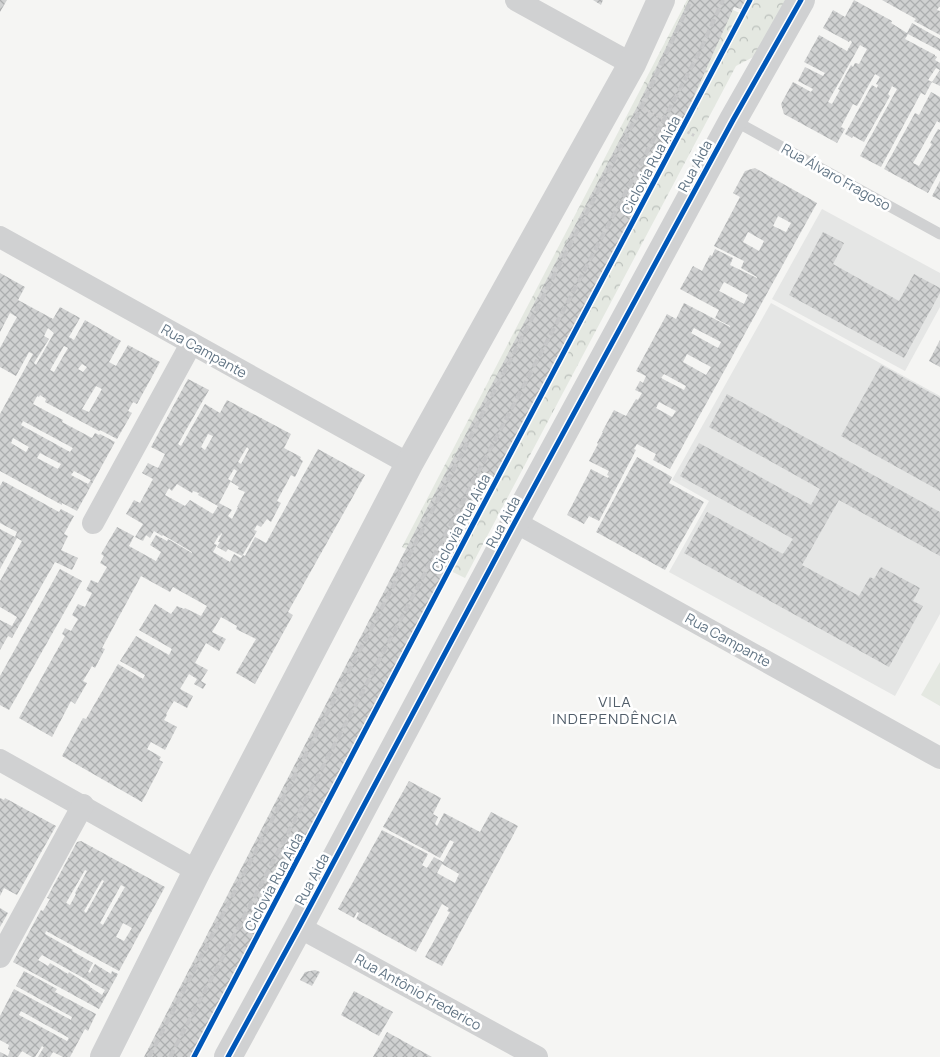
<svg xmlns="http://www.w3.org/2000/svg" width="940" height="1057" viewBox="0 0 940 1057" font-family="Manrope,sans-serif">
	<style>
		.built { fill: #e5e6e5 }
		.park { fill: url(#park-crowns) }
		.pitch { fill: #e4e8e1 }
		.building { fill: url(#building-cross-hatch); fill-rule: evenodd }
		.lines { fill: none; stroke-linecap: round; stroke-linejoin: round }
		.path { stroke: #cecece; stroke-width: 3; stroke-dasharray: 2.5 2.5; stroke-linecap: butt }
		.service { stroke: #d0d1d2; stroke-width: 11 }
		.minor { stroke: #d0d1d2; stroke-width: 22 }
		.tertiary { stroke: #d0d1d2; stroke-width: 28 }
		.rail { stroke: #c5c6c7; stroke-width: 4; stroke-dasharray: 8 4; stroke-linecap: butt }
		.cycleway-casing { stroke: #fff; stroke-width: 8 }
		.cycleway { stroke: #0057b8; stroke-width: 5 }
		.labels { text-anchor: middle; stroke-width: 5; stroke-linejoin: round; paint-order: stroke }
		.street-label { font-size: 14px; fill: #627585; stroke: #fff }
		.neighbourhood-label { font-size: 15px; letter-spacing: 1px; fill: #515e6a; stroke: #fff }
	</style>
	<defs>
		<pattern id="park-crowns" width="20" height="18" patternUnits="userSpaceOnUse" patternTransform="scale(1.25)"><rect width="20" height="18" fill="#e4e8e1"/><path d="M2 6a3 3 0 1 1 6 0M12 15a3 3 0 1 1 6 0" fill="none" stroke="#bcc1bc"/></pattern>
		<pattern id="building-cross-hatch" width="8" height="8" patternUnits="userSpaceOnUse" patternTransform="scale(1.25)"><rect width="8" height="8" fill="#d0d1d1"/><path d="M0 0l8 8M0 8l8-8" fill="none" stroke="#acaeaf"/></pattern>
	</defs>
	<rect width="100%" height="100%" fill="#f5f5f3"/>
	<!-- built -->
	<g class="built">
		<path d="M822,209L940,273V307L905,371L772,299Z"/>
		<path d="M771,303L940,396V614L895,696L669,572L709,501L672,480Z"/>
	</g>
	<!-- park -->
	<path class="park" d="M687,0H711L744,15L752,0H788L757,55L736,66L465,578L402,547Z"/>
	<!-- pitch -->
	<path class="pitch" d="M940,662V706L921,695Z"/>
	<!-- building -->
	<g class="building">
		<path d="M0,0H7L0,12Z"/>
		<path d="M593,0H603L601,5Z"/>
		<path d="M689,0H749L744,10L734,7L690,105L197,1057H144L424,514L638,105Z"/>
		<path d="M854,0L892,21L891,23L907,33L912,23L940,39V51L908,34L905,39L935,55V56L937,57L935,60L940,63V86L932,82L940,70L936,68L928,80L932,82L925,95L921,93L881,167L860,156L897,89L892,86L888,94L890,96L864,142L853,136L852,138L845,134L872,85L877,88L878,85L876,84L880,77L875,74L857,106L853,104L841,127L845,129L837,143L784,114L781,104L793,82L811,92L813,89L798,81L805,67L823,76L825,73L804,62L819,35L847,51L852,42L850,40L849,42L823,28L833,10L845,17ZM860,45L867,49L859,64L855,63L853,67L851,65L838,89L840,90L832,104L828,102Z"/>
		<path d="M882,0H940V7H939L937,10L940,11V35L914,21L916,19Z"/>
		<path d="M931,92L940,97V123L937,121L913,163L919,166L932,144L930,143L938,129L940,130V171L928,193L884,169L915,113L919,115Z"/>
		<path d="M755,168L817,203L670,469L653,460L656,454L637,444L634,449L636,450L599,521L589,516L584,524L567,515L591,469L608,478L609,476L607,475L609,471L589,461L598,444L597,443L603,432H602L614,410L626,416L636,399L638,400L642,393L635,390L640,381L643,383L646,376L636,371L667,314L676,319L684,303L730,327V326L715,318L719,310L680,289L693,266L702,271L710,255L712,256L715,249L733,258L730,265L757,278V277L741,268L744,261L714,246L740,197L733,193L745,171ZM778,216L791,223L786,232L773,226ZM748,232L764,241L759,251L743,242ZM724,282L748,295L744,304L719,291ZM694,328L721,342L718,348L691,333ZM687,354L711,367L706,375L683,362ZM664,374L686,386L684,390L661,378ZM659,402L676,411L672,417L656,408Z"/>
		<path d="M940,181V200L932,196Z"/>
		<path d="M823,232L844,243L833,264L899,301L914,274L940,288V293L904,358L789,295Z"/>
		<path d="M0,273L25,287L18,300L53,319L60,307L80,318L69,337L74,340L85,320L121,341L109,362L116,366L128,345L160,362L137,404L133,402L128,411L132,413L117,439L100,430L99,431L45,402L46,399L40,395L39,397L37,396L33,404L63,420L62,422L92,438L95,433L99,435L100,434L115,442L77,511L62,503V505L0,471V414L33,354L29,352L16,376L0,367V348L17,317L10,313L0,332ZM48,328L54,333L36,365L34,363L49,339L44,336ZM64,346L68,348L54,372L50,370ZM82,364L87,367L83,372L78,369ZM96,386L102,389L89,412L82,409ZM23,421L73,448L70,452L21,425ZM13,438L29,447L26,452L11,443ZM40,453L61,464L58,469L37,458ZM74,471L91,480L88,484L71,475Z"/>
		<path d="M940,340V367L929,361Z"/>
		<path d="M881,365L940,398V491L841,436Z"/>
		<path d="M188,379L209,390L178,444L181,446L205,404L220,413L227,400L291,434L284,448L301,457L300,459L303,461L295,477L291,475L277,501L281,503L271,522L267,519L261,527L257,525L254,530L257,531L242,556L228,549L226,552L217,547L220,542H218L222,534L221,533L220,536L219,535L214,544L217,545L213,552L230,562L234,554L241,558L243,555L245,556L255,537L266,543L318,449L365,475L288,612L293,615L255,684L236,673L256,639L236,629L237,626L221,617L212,632L226,639L219,651L206,643L195,663L208,670L201,681L206,684L203,689L194,684L197,679L189,674L180,689L193,696L187,708L174,701L166,714L167,715L164,720L177,727L165,750L151,742L147,749L161,757L159,760L163,762L142,802L62,756L83,718L86,719L118,664L143,679L145,675L120,661L136,636L169,655L172,649L139,630L155,604L171,614L177,606L184,609L185,608L201,616L207,606L173,587L170,592L141,576L102,648L105,649L95,668L92,666L83,681L87,683L75,704L71,701L52,737L19,718L65,636L62,634L65,628L71,631L78,619L72,615L78,604L85,607L92,593L86,590L91,580L98,583L107,567L100,563L104,556L101,554L117,527L134,536L129,546L156,561L161,552L150,545L156,535L167,541L168,539L192,553V552L163,535L162,536L154,531L150,538L146,535L143,541L135,537L143,524L126,514L134,500L140,503L153,479L142,473L148,463L158,468L165,454L151,447ZM208,434L213,436L205,450L201,447ZM247,447L249,449L241,464L238,462ZM234,469L237,471L231,482L239,487L238,489L245,492L237,507H238L232,519L228,516L232,510L219,503L231,481L228,479ZM177,484L192,493L193,491L199,493L198,495L218,506L213,514L190,500L185,506L165,495L169,488L172,491Z"/>
		<path d="M727,394L940,512V556L839,500L802,565L859,596L870,577L874,579L881,567L920,588L913,601L923,606L889,667L684,553L707,512L783,554L793,539L680,476L699,443L811,505L820,489L709,427Z"/>
		<path d="M637,457L672,477L669,483L704,502L665,570L596,532Z"/>
		<path d="M3,481L59,512L61,509L74,516L64,534L68,536L61,550L78,558L72,570L55,562L12,638L8,636L0,650V620L12,626L17,617L0,607V581L22,541L17,538L0,569V529L15,537L17,532L0,523V486Z"/>
		<path d="M60,569L82,581L9,710L0,705V676Z"/>
		<path d="M409,781L441,798L433,814L438,817L435,824L437,826L444,813L480,832L491,812L518,826L442,966L425,957L450,912L447,911L449,908L442,904L416,952L356,919L359,913L357,912L354,918L338,909L382,830L428,854L422,865L427,868L434,857L443,862L454,842L450,840L440,858L383,827ZM442,864L459,874L455,883L437,873Z"/>
		<path d="M0,798L4,800L5,798L56,826L17,895L4,888L0,896Z"/>
		<path d="M81,841L165,887L119,971L46,931L45,934L73,950L72,951L93,963L88,972L90,973L95,964L111,974L112,971L118,974L99,1009L13,962L41,910L43,911L50,899L47,898L77,842ZM85,870L87,871L75,893L76,894L70,905L66,903ZM102,880L104,881L86,913L84,911ZM121,885L125,887L103,925L100,923ZM123,923L132,928L124,941L116,937ZM42,955L105,990L102,995L90,987V986L69,972L68,974L50,963L48,966L38,960Z"/>
		<path d="M0,908L8,913L0,927Z"/>
		<path d="M315,970L320,972L312,986L300,980L305,972Z"/>
		<path d="M24,971L57,989L55,992L96,1014L88,1031L85,1029L70,1057H63L53,1052L50,1057H38L44,1047L42,1046L35,1057H32L22,1051L18,1057H0V1052L8,1056L10,1050L8,1049L9,1045L0,1040V1016L14,989L71,1020L72,1017L16,986ZM21,1011L69,1038L67,1041L19,1015Z"/>
		<path d="M354,991L393,1012L379,1036L341,1015Z"/>
		<path d="M387,1032L432,1057H373Z"/>
	</g>
	<g class="lines">
		<!-- path -->
		<path class="path" d="M639,106L695,136"/>
		<!-- service -->
		<path class="service" d="M733,120L940,234"/>
		<!-- minor -->
		<g class="minor">
			<path d="M516,0L632,64"/>
			<path d="M0,237L409,464"/>
			<path d="M515,522L940,758"/>
			<path d="M93,523L191,344"/>
			<path d="M0,760L197,871"/>
			<path d="M299,927L537,1057"/>
			<path d="M0,957L83,805"/>
		</g>
		<!-- tertiary -->
		<g class="tertiary">
			<path d="M104,1057L197,871L409,464L632,64L661,0"/>
			<path d="M228,1057L299,927L515,522L733,120L801,0"/>
		</g>
		<!-- rail -->
		<g class="rail">
			<path d="M149,1057L642,106L691,0"/>
			<path d="M170,1057L700,51L723,0"/>
		</g>
		<defs>
			<g id="cycleway">
				<path d="M194,1057L470,530L750,0"/>
				<path d="M228,1057L299,927L515,522L733,120L801,0"/>
			</g>
		</defs>
		<!-- cycleway casing -->
		<use href="#cycleway" class="cycleway-casing"/>
		<!-- cycleway -->
		<use href="#cycleway" class="cycleway"/>
	</g>
	<g class="labels">
		<!-- street labels -->
		<g class="street-label">
			<text transform="translate(651 165) rotate(-62)" y="5">Ciclovia Rua Aida</text>
			<text transform="translate(695 166) rotate(-62)" y="5">Rua Aida</text>
			<text transform="translate(836 177) rotate(29)" y="5">Rua Álvaro Fragoso</text>
			<text transform="translate(204 351) rotate(29)" y="5">Rua Campante</text>
			<text transform="translate(503 522) rotate(-62)" y="5">Rua Aida</text>
			<text transform="translate(461 523) rotate(-62)" y="5">Ciclovia Rua Aida</text>
			<text transform="translate(728 640) rotate(29)" y="5">Rua Campante</text>
			<text transform="translate(312 879) rotate(-62)" y="5">Rua Aida</text>
			<text transform="translate(274 882) rotate(-62)" y="5">Ciclovia Rua Aida</text>
			<text transform="translate(418 992) rotate(29)" y="5">Rua Antônio Frederico</text>
		</g>
		<!-- neighbourhood labels -->
		<g class="neighbourhood-label">
			<text x="615" y="707">VILA<tspan x="615" dy="17">INDEPENDÊNCIA</tspan></text>
		</g>
	</g>
</svg>
